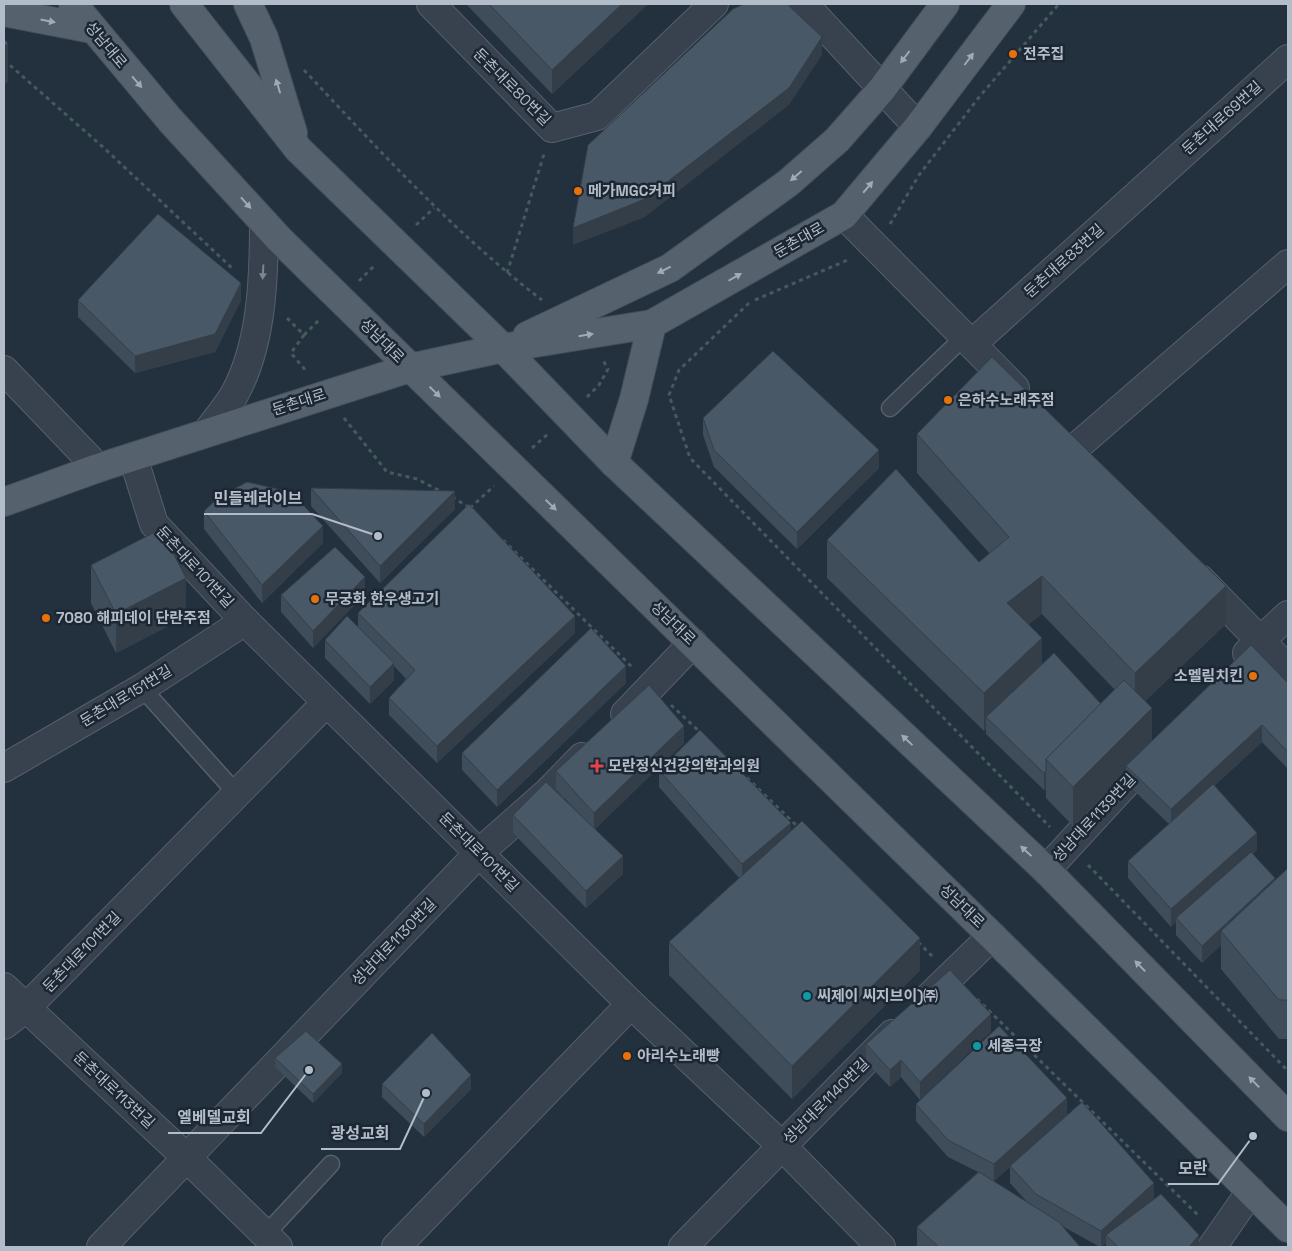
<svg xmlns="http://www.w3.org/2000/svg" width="1292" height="1251" viewBox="0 0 1292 1251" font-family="'Space Grotesk','Noto Sans KR',sans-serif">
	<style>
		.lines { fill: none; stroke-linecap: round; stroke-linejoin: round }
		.service-casing { stroke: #55606c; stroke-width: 19 }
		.minor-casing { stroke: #55606c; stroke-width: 30 }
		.tertiary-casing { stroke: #55606c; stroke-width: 30 }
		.primary-casing { stroke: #434e5a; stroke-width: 30 }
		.path { stroke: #435b5c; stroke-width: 3; stroke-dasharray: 4 4; stroke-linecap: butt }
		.service { stroke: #37424e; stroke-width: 16 }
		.minor { stroke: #37424e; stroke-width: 28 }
		.tertiary { stroke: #37424e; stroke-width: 28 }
		.primary { stroke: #55626e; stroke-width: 28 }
		.wall { fill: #3f4c59; fill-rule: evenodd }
		.shaded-wall { fill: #333e48 }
		.building { fill: #495867; stroke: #333e48 }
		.oneway { fill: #a0abb7 }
		.oneway2 { fill: #7b8692 }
		.food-dot { fill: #e8710a; stroke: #1c2733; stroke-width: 2 }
		.health-dot { fill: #e0444e; stroke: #1c2733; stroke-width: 2 }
		.culture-dot { fill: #0f9aa8; stroke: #1c2733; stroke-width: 2 }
		.labels { text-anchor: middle; stroke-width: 5; stroke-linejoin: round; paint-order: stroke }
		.street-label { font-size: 15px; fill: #b3bdc9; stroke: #1c2733 }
		.poi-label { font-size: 15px; font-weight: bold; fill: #b3bdc9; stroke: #1c2733; text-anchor: start }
		.leader { fill: none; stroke: #b3bdc9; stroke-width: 2 }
		.callout-dot { fill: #b3bdc9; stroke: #1c2733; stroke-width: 2 }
		.callout-label { font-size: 16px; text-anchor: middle; font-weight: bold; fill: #b3bdc9; stroke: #1c2733; stroke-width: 5; stroke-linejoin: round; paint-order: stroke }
	</style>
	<rect width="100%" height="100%" fill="#23313e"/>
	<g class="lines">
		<defs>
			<g id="service">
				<path d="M890,408L965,336"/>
				<path d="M142,688L237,794"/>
				<path d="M266,1234L331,1164"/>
			</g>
			<g id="minor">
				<path d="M431,4L552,128L597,116L714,4"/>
				<path d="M804,4L918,127"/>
				<path d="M844,215L1015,388"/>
				<path d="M972,344L1288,59"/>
				<path d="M4,370L98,468"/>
				<path d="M1074,449L1288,264"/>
				<path d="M133,457L154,524L245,621L631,1004L782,1146L881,1247"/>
				<path d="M1200,579L1288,669"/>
				<path d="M1247,653L1288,615"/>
				<path d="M625,714L693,643"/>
				<path d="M4,768L142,688L245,621"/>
				<path d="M1046,870L1151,756"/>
				<path d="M4,987L187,1158L278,1247"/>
				<path d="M926,1000L992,936"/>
				<path d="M4,1025L26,1008L326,703"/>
				<path d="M101,1247L480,852L548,792L582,757"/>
				<path d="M396,1247L631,1004"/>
				<path d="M683,1247L892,1034"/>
				<path d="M1212,1247L1251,1191"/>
			</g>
			<path id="tertiary" d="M207,432C216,420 226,408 234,395C262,345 264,279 264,223"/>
			<g id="primary">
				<path d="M73,4L170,120L279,239L992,936L1288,1228"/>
				<path d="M184,4L298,149L503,348L614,463L1046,870L1288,1117"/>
				<path d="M248,4L264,38L293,133"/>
				<path d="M4,12L92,29"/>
				<path d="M527,336L670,268L788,183L837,140L882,89L945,4"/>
				<path d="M614,463L634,399L652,324"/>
				<path d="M4,502L98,468L410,368L503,348L652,324L844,215L918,127L1011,4"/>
			</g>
		</defs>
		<!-- service casing -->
		<use href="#service" class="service-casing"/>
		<!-- minor casing -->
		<use href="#minor" class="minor-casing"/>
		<!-- tertiary casing -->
		<use href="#tertiary" class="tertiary-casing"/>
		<!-- primary casing -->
		<use href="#primary" class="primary-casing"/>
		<!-- path -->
		<g class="path">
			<path d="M4,60L104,148L234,270"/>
			<path d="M304,70C380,151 454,233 542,300"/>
			<path d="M890,224L919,175L980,96L1059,4"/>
			<path d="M416,225L434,208"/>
			<path d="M507,273L544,154"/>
			<path d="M359,281L376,264"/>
			<path d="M755,300L850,259"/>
			<path d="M749,303L679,370L669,395L690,458L1050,827"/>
			<path d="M287,318L304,335L291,353L307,372"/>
			<path d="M304,335L321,318"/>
			<path d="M587,397L599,385L608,369L603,360"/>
			<path d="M344,418L387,472L417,479L442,492"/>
			<path d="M532,448L548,434"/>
			<path d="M452,497L470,508"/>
			<path d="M470,508L494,486"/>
			<path d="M503,540L632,667"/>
			<path d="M671,705L701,733"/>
			<path d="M741,772L798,827"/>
			<path d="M1088,865L1288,1071"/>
			<path d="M918,942L933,957"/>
			<path d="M977,999L1200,1217"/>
		</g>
		<!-- service -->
		<use href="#service" class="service"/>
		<!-- minor -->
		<use href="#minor" class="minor"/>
		<!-- tertiary -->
		<use href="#tertiary" class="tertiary"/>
		<!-- primary -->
		<use href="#primary" class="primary"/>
	</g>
	<!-- wall -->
	<g class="wall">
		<path d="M466,4H648L552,94Z"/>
		<path d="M78,300H241L215,352L135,373L78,317Z"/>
		<path d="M703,418L879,468L797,549L714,467L703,435Z"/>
		<path d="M917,434L1226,624L1145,701L1152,741L1288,683V769L1262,742L1214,786L1257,850L1253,854L1275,881L1288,868V1039H1279L1221,969V945L1202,963L1176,935V922L1171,927L1128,878V861L1169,824L1126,783V773L1073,826L1046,798V789L1044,790L986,734V729L984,731L827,578V540L979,562L990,554L917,473ZM1042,614L1115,690L1101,704L1042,664L1029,624Z"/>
		<path d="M311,488L455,509L380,583L311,506Z"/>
		<path d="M204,511L323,543L262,603L204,529Z"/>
		<path d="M91,565L186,617L116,653L91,603Z"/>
		<path d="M365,594L313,648L281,612V595Z"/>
		<path d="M358,613L575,633L437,763L389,715V698L406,679L394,666V680L370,704L325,658V640L358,628Z"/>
		<path d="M626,683L497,807L462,770V753Z"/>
		<path d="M684,743L595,829L623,874L586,908L513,833V815L581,816L556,789V771Z"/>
		<path d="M659,770L791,830L920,970L792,1099L669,975V942L739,878L659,787Z"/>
		<path d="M991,1031L920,1100L901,1077L890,1087L866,1062V1044Z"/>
		<path d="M275,1058L342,1073L313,1103L275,1067Z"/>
		<path d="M382,1084L471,1089L424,1137L382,1097Z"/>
		<path d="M916,1104L1067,1115L1044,1136L1154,1199L1199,1247H1106V1243L1101,1247H1100L1062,1226L1080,1247H917V1227L978,1172L948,1157L916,1121ZM1010,1167V1183L1027,1202L994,1181Z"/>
	</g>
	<!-- shaded-wall -->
	<g class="shaded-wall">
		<path d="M622,4H648L552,94V70Z"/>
		<path d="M822,37V55L789,105L645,217L573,245V228Z"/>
		<path d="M8,43V81L4,86V47Z"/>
		<path d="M241,283V300L215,352L135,373V356Z"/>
		<path d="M879,450V468L797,549V532Z"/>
		<path d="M455,491V509L380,583V566Z"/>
		<path d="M323,526V543L262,603V585Z"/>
		<path d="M1042,576V614L1007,641V603Z"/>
		<path d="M365,577V594L313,648V631Z"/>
		<path d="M186,578V617L116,653V614Z"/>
		<path d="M1226,586V624L1135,711V673Z"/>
		<path d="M575,616V633L437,763V746Z"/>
		<path d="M1042,638V676L986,717V729L984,731V693Z"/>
		<path d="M394,663V680L370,704V687Z"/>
		<path d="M626,666V683L497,807V790Z"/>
		<path d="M1152,708V747L1126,766V773L1073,826V787Z"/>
		<path d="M1262,725V742L1171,826V809Z"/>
		<path d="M684,726V743L594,830V813Z"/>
		<path d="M1046,771V789L1044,790V773Z"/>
		<path d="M791,823V840L742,881V864Z"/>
		<path d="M1257,833V850L1178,920L1176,918V922L1171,927V909Z"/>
		<path d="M623,856V874L586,908V891Z"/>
		<path d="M1275,878V895L1221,931V945L1202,963V946Z"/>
		<path d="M920,938V970L792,1099V1066Z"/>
		<path d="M991,1014V1031L920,1100V1082Z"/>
		<path d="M901,1060V1077L890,1087V1070Z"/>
		<path d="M342,1064V1073L313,1103V1094Z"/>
		<path d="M471,1075V1089L424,1137V1124Z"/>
		<path d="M1067,1098V1115L994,1181V1164Z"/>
		<path d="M1154,1183V1201L1106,1235V1243L1101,1247V1231Z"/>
		<path d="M1199,1235V1247H1189Z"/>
	</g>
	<!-- building -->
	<g class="building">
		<path d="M489,4H622L552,70Z"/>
		<path d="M744,4H787L822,37L789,88L645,199L573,228L588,145L733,9Z"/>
		<path d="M4,39L8,43L4,47Z"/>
		<path d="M158,214L241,283L215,334L135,356L78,300Z"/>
		<path d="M773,351L879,450L797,532L714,450L703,418Z"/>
		<path d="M992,357L1226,586L1135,673L1042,576L1007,603L1042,638L984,693L827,540L896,469L979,562L1009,537L917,434Z"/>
		<path d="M247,482L291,492L323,526L262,585L204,511L219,497Z"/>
		<path d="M311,488L455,491L380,566Z"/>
		<path d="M469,504L575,616L437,746L389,698L415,670L358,613Z"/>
		<path d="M161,529L186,578L116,614L91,565Z"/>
		<path d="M335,547L365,577L313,631L281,595Z"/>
		<path d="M347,616L394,663L370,687L325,640Z"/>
		<path d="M591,628L626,666L497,790L462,753Z"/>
		<path d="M1251,645L1288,683V752L1262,725L1171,809L1126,766Z"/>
		<path d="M1054,653L1101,704L1046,759V771L1044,773L986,717Z"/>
		<path d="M1124,680L1152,708L1073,787L1046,759Z"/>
		<path d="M649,685L684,726L594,813L556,771Z"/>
		<path d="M700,730L791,823L742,864L659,770Z"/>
		<path d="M546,782L623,856L586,891L513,815Z"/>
		<path d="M1213,784L1257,833L1171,909L1128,861Z"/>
		<path d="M802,821L920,938L792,1066L669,942Z"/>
		<path d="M1251,852L1275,878L1202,946L1176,918Z"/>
		<path d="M1288,868V1000H1279L1221,931Z"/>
		<path d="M950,970L991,1014L920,1082L901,1060L890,1070L866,1044Z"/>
		<path d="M999,1026L1067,1098L994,1164L948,1140L916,1104Z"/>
		<path d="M306,1031L342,1064L313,1094L275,1058Z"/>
		<path d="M432,1033L471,1075L424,1124L382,1084Z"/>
		<path d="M1082,1102L1154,1183L1101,1231L1036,1194L1010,1166Z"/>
		<path d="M979,1172L1059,1222L1080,1247H939L917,1227Z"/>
		<path d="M1161,1194L1199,1235L1189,1247H1118L1106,1235Z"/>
	</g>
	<!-- one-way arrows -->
	<defs><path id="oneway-solid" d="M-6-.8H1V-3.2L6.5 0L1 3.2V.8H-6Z" transform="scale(1.25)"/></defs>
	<g class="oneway">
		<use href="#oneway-solid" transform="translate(48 21) rotate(11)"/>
		<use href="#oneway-solid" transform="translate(905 57) rotate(127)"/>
		<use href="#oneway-solid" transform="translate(969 59) rotate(-53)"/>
		<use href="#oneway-solid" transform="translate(137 82) rotate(49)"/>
		<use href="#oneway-solid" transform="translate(278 86) rotate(-107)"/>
		<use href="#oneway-solid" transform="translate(796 176) rotate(139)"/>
		<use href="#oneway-solid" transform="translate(868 187) rotate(-50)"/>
		<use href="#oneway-solid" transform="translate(246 203) rotate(48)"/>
		<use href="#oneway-solid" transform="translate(664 270) rotate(154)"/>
		<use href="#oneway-solid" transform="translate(735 277) rotate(-30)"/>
		<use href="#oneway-solid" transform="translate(586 335) rotate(-9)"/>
		<use href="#oneway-solid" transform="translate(435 392) rotate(44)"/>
		<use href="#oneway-solid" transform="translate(551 505) rotate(44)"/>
		<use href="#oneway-solid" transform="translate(907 740) rotate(-137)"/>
		<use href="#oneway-solid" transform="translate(1026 851) rotate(-137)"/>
		<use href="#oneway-solid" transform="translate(1140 966) rotate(-134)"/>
		<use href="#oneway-solid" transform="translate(1254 1082) rotate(-134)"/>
	</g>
	<use class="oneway2" href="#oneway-solid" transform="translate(263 272) rotate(93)"/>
	<!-- markers -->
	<g class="food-dot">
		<circle cx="1013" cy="54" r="5"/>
		<circle cx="578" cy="191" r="5"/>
		<circle cx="948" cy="400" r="5"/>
		<circle cx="315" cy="599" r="5"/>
		<circle cx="46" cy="618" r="5"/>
		<circle cx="1253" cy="676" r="5"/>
		<circle cx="627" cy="1056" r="5"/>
	</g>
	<path class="health-dot" d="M594.5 758.5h5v5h5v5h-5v5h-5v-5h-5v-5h5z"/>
	<g class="culture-dot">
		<circle cx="807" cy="996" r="5"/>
		<circle cx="977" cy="1046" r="5"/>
	</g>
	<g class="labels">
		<!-- street labels -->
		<g class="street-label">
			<text transform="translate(106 45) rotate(50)" y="5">성남대로</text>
			<text transform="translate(512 87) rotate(45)" y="5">둔촌대로80번길</text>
			<text transform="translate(1222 118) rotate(-42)" y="5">둔촌대로69번길</text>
			<text transform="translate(799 240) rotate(-30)" y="5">둔촌대로</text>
			<text transform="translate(1064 261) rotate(-42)" y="5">둔촌대로83번길</text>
			<text transform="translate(382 341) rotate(45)" y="5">성남대로</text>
			<text transform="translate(299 402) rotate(-18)" y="5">둔촌대로</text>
			<text transform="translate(195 567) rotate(47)" y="5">둔촌대로101번길</text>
			<text transform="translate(673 623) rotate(44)" y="5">성남대로</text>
			<text transform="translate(126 696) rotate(-31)" y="5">둔촌대로151번길</text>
			<text transform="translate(1094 818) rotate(-47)" y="5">성남대로1139번길</text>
			<text transform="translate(479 852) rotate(45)" y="5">둔촌대로101번길</text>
			<text transform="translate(962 906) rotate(44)" y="5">성남대로</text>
			<text transform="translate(394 942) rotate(-46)" y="5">성남대로1130번길</text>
			<text transform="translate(82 952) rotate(-46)" y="5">둔촌대로101번길</text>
			<text transform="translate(114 1090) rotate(43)" y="5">둔촌대로113번길</text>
			<text transform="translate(826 1101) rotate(-45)" y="5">성남대로1140번길</text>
		</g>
		<!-- poi labels -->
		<g class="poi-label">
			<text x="1023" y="59">전주집</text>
			<text x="588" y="196">메가MGC커피</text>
			<text x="958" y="405">은하수노래주점</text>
			<text x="325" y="604">무궁화 한우생고기</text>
			<text x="56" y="623">7080 해피데이 단란주점</text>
			<text x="1243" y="681" text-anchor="end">소멜림치킨</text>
			<text x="608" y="771">모란정신건강의학과의원</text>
			<text x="817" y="1001">씨제이 씨지브이)㈜</text>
			<text x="987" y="1051">세종극장</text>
			<text x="637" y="1061">아리수노래빵</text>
		</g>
	</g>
	<!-- callouts -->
	<path class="leader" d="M378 536L312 514H204M309 1070L261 1133H168M426 1093L400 1149H321M1253 1136L1218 1184H1168"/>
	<g class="callout-dot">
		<circle cx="378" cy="536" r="5"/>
		<circle cx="309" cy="1070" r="5"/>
		<circle cx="426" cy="1093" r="5"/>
		<circle cx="1253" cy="1136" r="5"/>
	</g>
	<g class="callout-label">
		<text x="258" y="504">민들레라이브</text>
		<text x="214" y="1123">엘베델교회</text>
		<text x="360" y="1139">광성교회</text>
		<text x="1193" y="1174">모란</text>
	</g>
	<!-- border -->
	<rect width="1292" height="1251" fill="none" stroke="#b3bdc9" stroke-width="10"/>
</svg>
